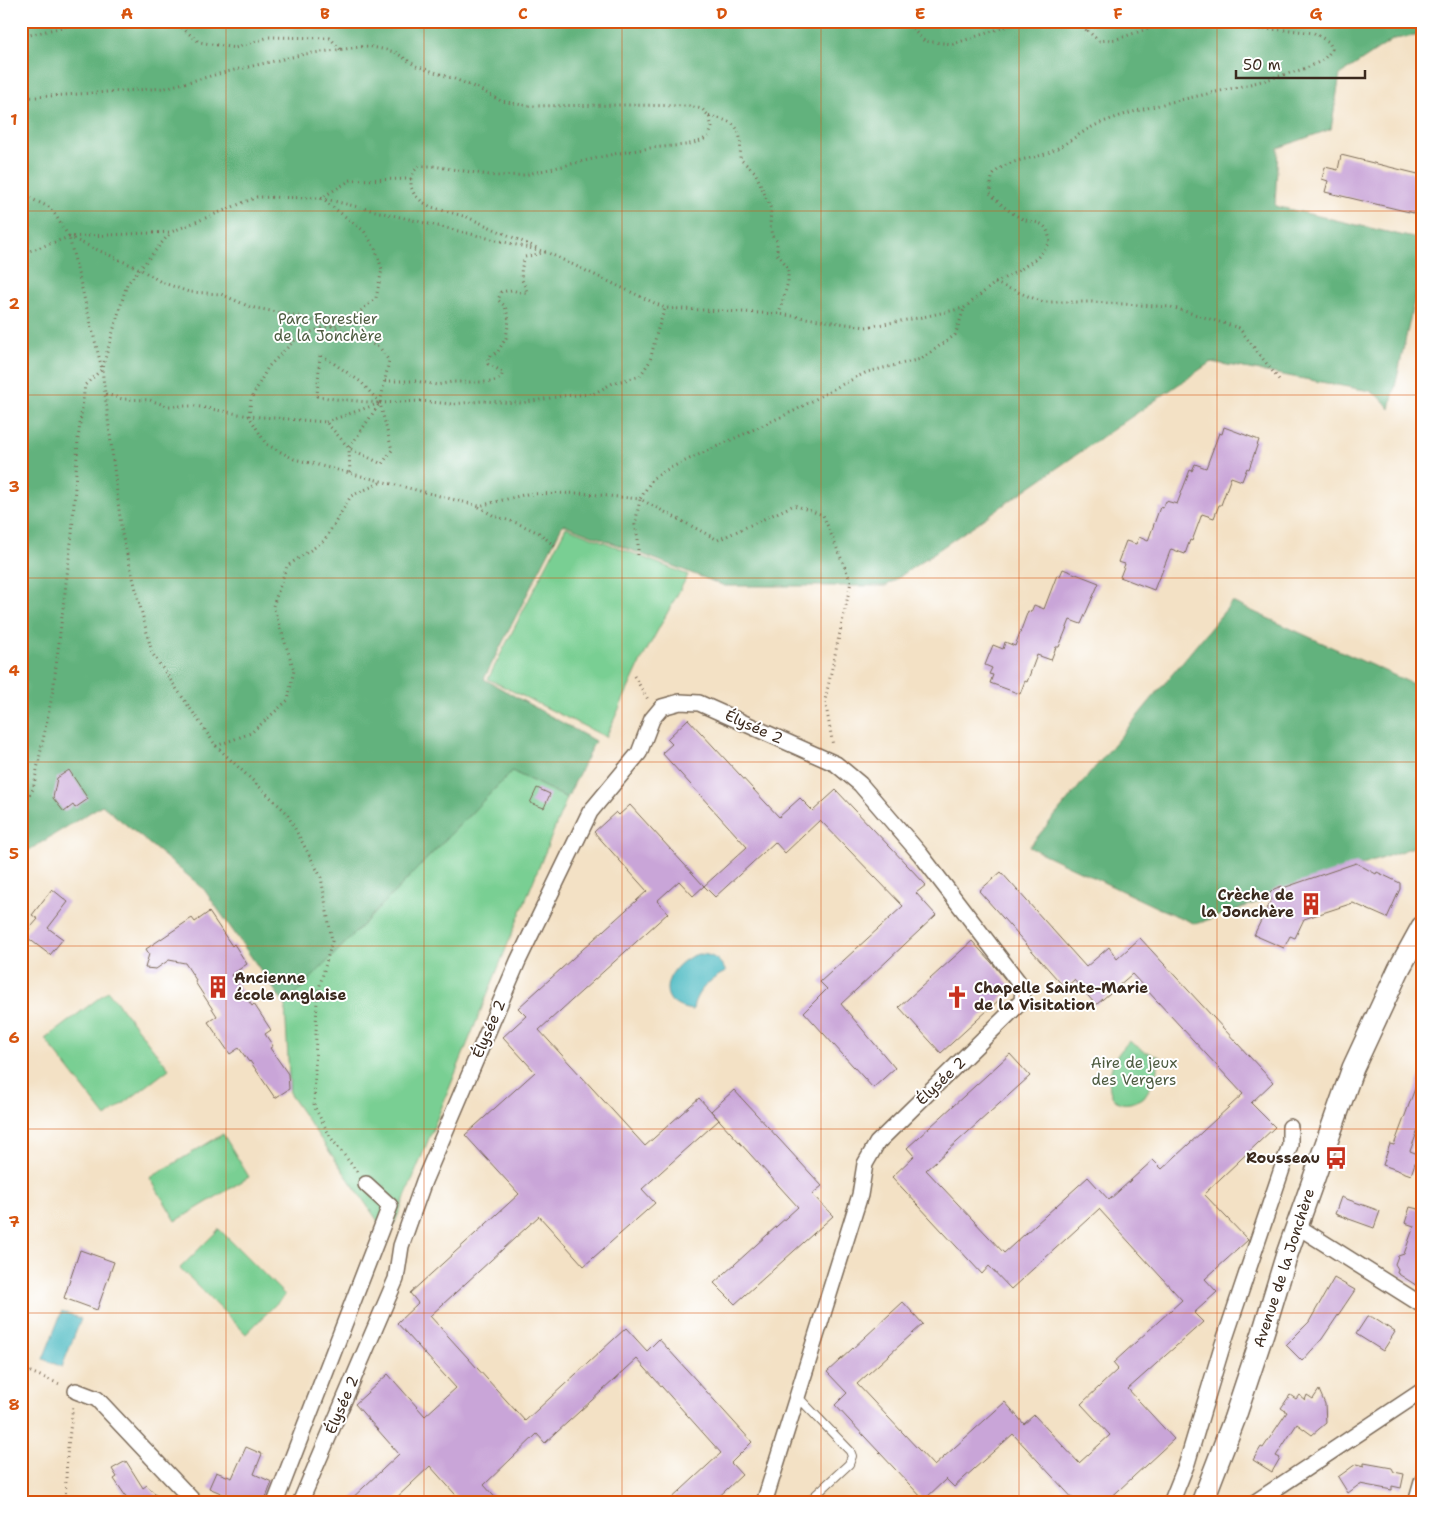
<svg xmlns="http://www.w3.org/2000/svg" width="1443" height="1524" viewBox="0 0 1443 1524" font-family="'Shantell Sans',sans-serif">
	<style>
		.green { fill: #79cf93; stroke: #5a7c58 }
		.forest { fill: #62b27d; stroke: #4e6e4e }
		.water { fill: #4cbac2; stroke: #447270 }
		.building { fill: #c9a5d8 }
		.lines { fill: none; stroke-linecap: round; stroke-linejoin: round }
		.lane-casing { stroke: #7b6a58; stroke-width: 10 }
		.street-casing { stroke: #7b6a58; stroke-width: 18 }
		.secondary-casing { stroke: #7b6a58; stroke-width: 24 }
		.path { stroke: #7b6a58; stroke-width: 3; stroke-dasharray: 1 4; stroke-linecap: butt }
		.lane { stroke: #fff; stroke-width: 8 }
		.street { stroke: #fff; stroke-width: 15 }
		.secondary { stroke: #fff; stroke-width: 21 }
		.grid { fill: none; stroke: #d7540e; stroke-width: 1; stroke-opacity: 0.55 }
		.labels { text-anchor: middle; stroke-width: 4; stroke-linejoin: round; paint-order: stroke }
		.park-label { font-size: 15px; fill: #4e5c41; stroke: #fff }
		.street-label { font-size: 15px; fill: #3b2a1e; stroke: #fff }
		.poi-label { font-size: 15px; font-weight: bold; fill: #3b2a1e; stroke: #fff; text-anchor: end }
		.neatline { fill: none; stroke: #d7540e; stroke-width: 2 }
		.grid-label { font-size: 16px; text-anchor: middle; font-weight: bold; fill: #d7540e }
	</style>
	<rect width="100%" height="100%" fill="#fff"/>
	<filter id="ink" filterUnits="userSpaceOnUse"><feTurbulence type="fractalNoise" baseFrequency=".02" numOctaves="2"/><feDisplacementMap in="SourceGraphic" scale="10" xChannelSelector="R" yChannelSelector="G"/><feConvolveMatrix kernelMatrix="1 2 1 2 8 2 1 2 1" color-interpolation-filters="sRGB"/></filter>
	<filter id="wash" filterUnits="userSpaceOnUse"><feTurbulence type="fractalNoise" baseFrequency=".0096" numOctaves="4" result="noise"/><feDisplacementMap in="SourceGraphic" scale="20" xChannelSelector="R" yChannelSelector="G"/><feGaussianBlur stdDeviation="1.12" result="paint"/><feColorMatrix in="noise" values="0 0 0 0 0 0 0 0 0 0 0 0 0 0 0 0 0 1.4 0 .05"/><feComposite in="paint" operator="in"/></filter>
	<g filter="url(#wash)">
		<rect width="100%" height="100%" fill="#f3e1c5"/>
		<!-- green -->
		<g class="green">
			<path d="M566,527L688,575L641,661L606,737L488,679Z"/>
			<path d="M512,771L567,798L389,1237L290,1095L285,1005Z"/>
			<path d="M108,991L169,1069L106,1117L45,1039Z"/>
			<path d="M1129,1041L1144,1051L1160,1057C1157,1071 1153,1085 1144,1097C1141,1100 1134,1102 1130,1103C1103,1108 1107,1071 1117,1056C1120,1051 1125,1046 1129,1041Z"/>
			<path d="M223,1134L249,1177L176,1221L150,1178Z"/>
			<path d="M219,1229L285,1295L246,1334L180,1268Z"/>
		</g>
		<!-- forest -->
		<g class="forest">
			<path d="M21,21H1422V35L1394,39L1340,75L1331,129L1278,148L1275,206L1422,240V265L1390,409L1381,398L1370,391L1211,362L886,586H725L563,524L484,679L595,741L567,798L512,771L285,1005L203,888L102,805L21,855Z"/>
			<path d="M1232,602L1422,688V844L1196,924L1158,908L1029,847Z"/>
		</g>
		<!-- water -->
		<g class="water">
			<path d="M698,954C712,954 720,959 726,972C711,978 694,993 693,1010C649,1005 668,963 698,954Z"/>
			<path d="M62,1311L81,1319L62,1367L43,1359Z"/>
		</g>
		<g id="blocks">
			<!-- building -->
			<g class="building">
				<path d="M1341,155L1422,175V215L1325,192L1328,181L1322,179L1325,167L1338,170Z"/>
				<path d="M1224,427L1259,440L1249,469L1247,468L1242,481L1231,477L1221,505H1219L1214,518L1202,514L1192,541L1190,540L1185,554L1171,549L1160,577H1159L1154,590L1120,577L1125,564L1118,562L1126,541L1136,544L1139,537L1148,541L1160,507L1163,508L1166,501L1177,504L1190,470L1192,471L1195,464L1206,468L1219,433L1222,434Z"/>
				<path d="M1063,569L1099,583L1081,624L1070,620L1059,647H1056L1051,660L1037,655L1027,682L1025,681L1020,694L990,683L993,675L989,674L992,668L985,665L993,645L1003,649L1005,642L1015,646L1028,611L1031,612L1034,605L1044,609L1057,575L1060,576Z"/>
				<path d="M688,719L779,817L800,798L813,811L836,790L926,885L916,893L936,915L841,1004L895,1068L873,1088L804,1012L827,989L820,982L903,906L820,820L785,853L775,842L715,897L704,886L747,847L662,753L672,744L667,739Z"/>
				<path d="M69,770L88,799L75,808L73,805L64,812L53,798L57,778Z"/>
				<path d="M537,788L550,794L544,808L530,803Z"/>
				<path d="M630,805L704,886L693,896L679,881L657,901L668,913L539,1030L645,1146L699,1098L719,1120L642,1189L655,1203L584,1266L539,1216L430,1316L525,1421L626,1328L647,1351L659,1339L752,1442L731,1463L742,1475L712,1503H667L721,1453L637,1359L545,1443L537,1434L484,1485L500,1503H463L430,1466L391,1503H347L399,1454L355,1404L388,1374L425,1416L456,1388L397,1323L418,1303L410,1293L519,1194L465,1135L535,1072L503,1037L526,1016L518,1008L647,891L594,832L616,812L619,815Z"/>
				<path d="M1356,863L1376,874L1377,872L1400,883V889L1387,918L1353,903L1304,919L1295,938L1290,936L1284,948L1254,935L1271,900L1268,895L1274,889L1282,886L1283,888Z"/>
				<path d="M1001,872L1086,967L1109,947L1117,959L1140,938L1273,1082L1251,1103L1275,1127L1204,1194L1248,1240L1205,1279L1217,1292L1194,1313L1203,1322L1128,1389L1174,1439L1105,1503H1077L1013,1434L954,1487L946,1479L924,1500L835,1405L847,1393L827,1372L903,1302L923,1324L857,1384L934,1466L1005,1402L1024,1424L1034,1415L1079,1463L1110,1435L1081,1404L1118,1369L1113,1363L1182,1300L1099,1209L1011,1289L989,1266L982,1274L892,1177L914,1156L907,1148L1010,1054L1030,1076L926,1170L1004,1253L1088,1177L1109,1200L1153,1160L1162,1169L1243,1094L1132,974L1096,1005L1074,980L1065,988L979,891Z"/>
				<path d="M52,889L68,902L48,928L63,939L50,955L24,935L38,919L32,915Z"/>
				<path d="M209,912L232,946L234,944L247,964L231,975L252,1006L254,1004L271,1030L265,1034L273,1046L270,1048L288,1074L289,1089L275,1098L250,1061L249,1062L239,1048L230,1054L208,1022L217,1016L195,982L196,980L185,963L169,960L156,969L145,968L149,954L146,949L192,918L195,922Z"/>
				<path d="M972,941L992,963L1012,988L941,1053L899,1007Z"/>
				<path d="M1420,1075H1422V1120L1410,1151L1418,1154L1411,1175L1383,1165L1390,1144L1394,1145Z"/>
				<path d="M734,1090L822,1186L812,1194L833,1216L735,1304L714,1283L798,1207L711,1111Z"/>
				<path d="M1341,1197L1380,1211L1374,1228L1335,1214Z"/>
				<path d="M1410,1207L1422,1210V1289L1397,1273L1398,1269L1395,1264L1398,1256L1404,1254L1414,1226L1405,1223Z"/>
				<path d="M80,1250L114,1262L97,1310L64,1298Z"/>
				<path d="M1334,1278L1355,1290L1322,1339L1302,1361L1286,1345L1309,1322Z"/>
				<path d="M1367,1317H1372L1395,1332L1383,1351L1356,1334Z"/>
				<path d="M1319,1390L1325,1404L1326,1423L1312,1435L1297,1424L1276,1456L1280,1458L1272,1472L1253,1460L1261,1447L1263,1448L1287,1412L1281,1408L1290,1395L1296,1399L1299,1395L1305,1400L1307,1395L1313,1399Z"/>
				<path d="M246,1447L262,1454L254,1474L272,1482L264,1503H244L209,1488L216,1472L232,1478Z"/>
				<path d="M126,1461L143,1488L147,1485L163,1503H127L129,1501L114,1479L117,1477L112,1469Z"/>
				<path d="M1364,1463L1392,1468L1394,1472L1404,1474L1401,1488L1392,1486V1490L1360,1484L1348,1493L1338,1477L1356,1464L1364,1466Z"/>
			</g>
		</g>
	</g>
	<g filter="url(#ink)">
		<use href="#blocks" fill-opacity="0" stroke="#7b6a58" stroke-width="1"/>
		<g class="lines">
			<defs>
				<path id="lane" d="M797,1396L850,1451L852,1456L849,1464L807,1503"/>
				<g id="street">
					<path d="M1297,1226L1422,1305"/>
					<path d="M76,1391L97,1399L195,1503"/>
					<path d="M275,1503L390,1206L366,1184"/>
					<path d="M300,1503L396,1279L401,1246L424,1181L518,961L590,812L639,753L652,719L662,707L680,702L699,703L836,764L860,784L921,855L1023,988L1022,1001L877,1143L865,1164L860,1195L764,1503"/>
					<path d="M1171,1503L1187,1463L1221,1350L1290,1145V1127"/>
					<path d="M1254,1503L1422,1391"/>
					<path d="M1416,1503L1422,1482"/>
				</g>
				<path id="secondary" d="M1202,1503L1234,1420L1263,1333L1287,1254L1353,1068L1399,969L1422,927"/>
			</defs>
			<!-- lane casing -->
			<use href="#lane" class="lane-casing"/>
			<!-- street casing -->
			<use href="#street" class="street-casing"/>
			<!-- secondary casing -->
			<use href="#secondary" class="secondary-casing"/>
			<!-- path -->
			<g class="path">
				<path d="M174,21L199,42L235,48L269,37L330,38L341,50"/>
				<path d="M907,21L908,24L924,41L953,44L1023,21"/>
				<path d="M1073,21L1088,31"/>
				<path d="M1092,21L1088,31L1099,41L1117,39L1171,21"/>
				<path d="M21,37L88,21"/>
				<path d="M21,98L165,88L226,72L305,54L368,46L395,52L416,66L452,78L479,89L501,101L527,106L626,105L689,106L702,109L709,116L712,127L709,136L701,141L686,145L650,148L614,154L524,175L495,176L433,166H420L414,171L411,179V187L414,194L421,201L431,207L467,217L537,248"/>
				<path d="M709,116C740,122 742,130 740,159L755,172L771,209L770,225L772,236L777,241V254L788,267V282L779,314"/>
				<path d="M411,179L351,180L321,198L364,231L375,248L382,269L376,298L348,322L319,329L298,337L268,367L251,399L249,416L266,444L294,459L479,506L527,494L578,493L640,499L653,478L670,468L796,410L837,387L867,372L921,359L955,335L964,309"/>
				<path d="M21,194L51,208L69,237L102,369L122,534L152,653L216,746L286,812L321,877L332,941L317,996L314,1106L331,1138L358,1173"/>
				<path d="M69,237L140,269L161,282L189,292L221,294L250,307L298,316L332,326L357,336L380,348L389,361L380,403L349,448L350,474"/>
				<path d="M21,254L69,237L171,232L257,197L321,198L546,252L665,308L779,314L866,327L918,318L964,308L995,283L1018,271L1037,258L1050,243C1047,217 1037,226 1021,218C1009,212 999,203 990,193C991,189 991,182 992,178C1000,159 1034,160 1050,152C1068,144 1084,129 1103,122C1159,101 1218,94 1276,77C1295,71 1322,67 1332,49L1329,42L1314,33L1290,30L1251,29L1199,21"/>
				<path d="M995,283L1043,302H1092L1171,307L1239,328L1280,381"/>
				<path d="M385,381H416L437,385L452,382H492L501,378L503,372L488,364V357L497,353L506,338L509,320L505,306L498,300L501,292L512,290L522,293H527C526,287 524,285 522,280C520,272 522,265 525,257L546,252"/>
				<path d="M106,394L122,399L150,400L167,406H195L249,416L326,422L349,448L382,464L392,450L380,403L361,382L320,354L317,396L334,399L380,403L326,422"/>
				<path d="M380,403L420,401L452,404L483,401L521,403L562,396L593,394L613,383L640,376L650,361L657,332L665,308"/>
				<path d="M479,507L494,516L517,523L539,533L556,547"/>
				<path d="M638,555V539L635,525L640,499L718,540L794,505L823,515L851,582L825,700L833,746"/>
				<path d="M634,676L649,701"/>
				<path d="M216,746L251,733L288,700L294,670L273,606L287,566L324,541L351,496L382,482"/>
				<path d="M21,807L33,789L53,691L72,534L78,439L85,385L102,369L127,284L171,232"/>
				<path d="M21,1368L62,1385"/>
				<path d="M65,1503L67,1455L73,1406"/>
			</g>
			<!-- lane -->
			<use href="#lane" class="lane"/>
			<!-- street -->
			<use href="#street" class="street"/>
			<!-- secondary -->
			<use href="#secondary" class="secondary"/>
		</g>
	</g>
	<!-- grid -->
	<path class="grid" d="M226,21V1503M424,21V1503M622,21V1503M821,21V1503M1019,21V1503M1217,21V1503M21,211H1422M21,395H1422M21,578H1422M21,762H1422M21,946H1422M21,1129H1422M21,1313H1422"/>
	<!-- icons -->
	<defs>
		<symbol id="building-bare" viewBox="-9 -9 18 18"><path d="M-4-6H4V6H1V3H-1V6H-4ZM-2.5-4.3h1.7v1.8h-1.7ZM.8-4.3h1.7v1.8H.8ZM-2.5-1h1.7V.8h-1.7ZM.8-1h1.7V.8H.8Z" fill="#c8321e" stroke="#fff" stroke-width="2.5" paint-order="stroke"/></symbol>
		<symbol id="church-bare" viewBox="-9 -9 18 18"><path d="M-1.2-6h2.4v3.5h3.3v2.4h-3.3V6h-2.4V-.1h-3.3v-2.4h3.3Z" fill="#c8321e" stroke="#fff" stroke-width="2.5" paint-order="stroke"/></symbol>
		<symbol id="bus-bare" viewBox="-9 -9 18 18"><path d="M-5-6H5V4H4V6H2V4H-2V6H-4V4H-5ZM-3.5-4V0h7V-4ZM-3.5 1.2v1.5H-2V1.2ZM2 1.2v1.5H3.5V1.2Z" fill="#c8321e" stroke="#fff" stroke-width="2.5" paint-order="stroke"/></symbol>
	</defs>
	<g fill-rule="evenodd">
		<use href="#building-bare" x="1295" y="888" width="32" height="32"/>
		<use href="#building-bare" x="202" y="971" width="32" height="32"/>
		<use href="#church-bare" x="941" y="981" width="32" height="32"/>
		<use href="#bus-bare" x="1320" y="1142" width="32" height="32"/>
	</g>
	<g class="labels">
		<!-- park labels -->
		<g class="park-label">
			<text x="328" y="324">Parc Forestier<tspan x="328" dy="17">de la Jonchère</tspan></text>
			<text x="1134" y="1068">Aire de jeux<tspan x="1134" dy="17">des Vergers</tspan></text>
		</g>
		<!-- street labels -->
		<g class="street-label">
			<text transform="translate(754 727) rotate(24)" y="5">Élysée 2</text>
			<text transform="translate(489 1029) rotate(-67)" y="5">Élysée 2</text>
			<text transform="translate(941 1081) rotate(-44)" y="5">Élysée 2</text>
			<text transform="translate(1284 1268) rotate(-72)" y="5">Avenue de la Jonchère</text>
			<text transform="translate(342 1405) rotate(-67)" y="5">Élysée 2</text>
		</g>
		<!-- poi labels -->
		<g class="poi-label">
			<text x="1294" y="900">Crèche de<tspan x="1294" dy="17">la Jonchère</tspan></text>
			<text x="234" y="983" text-anchor="start">Ancienne<tspan x="234" dy="17">école anglaise</tspan></text>
			<text x="974" y="993" text-anchor="start">Chapelle Sainte-Marie<tspan x="974" dy="17">de la Visitation</tspan></text>
			<text x="1320" y="1163">Rousseau</text>
		</g>
	</g>
	<!-- margin -->
	<rect width="1443" height="1524" fill="none" stroke="#fff" stroke-width="55"/>
	<!-- scale -->
	<path d="M1236 70v8h129v-8" fill="none" stroke="#3b2a1e" stroke-width="2.5"/>
	<text x="1243" y="70" font-size="15" fill="#3b2a1e" stroke="#ffffff" stroke-width="4" paint-order="stroke">50 m</text>
	<rect x="28" y="28" width="1388" height="1468" class="neatline"/>
	<g class="grid-label">
		<text x="127" y="19">A</text>
		<text x="325" y="19">B</text>
		<text x="523" y="19">C</text>
		<text x="722" y="19">D</text>
		<text x="920" y="19">E</text>
		<text x="1118" y="19">F</text>
		<text x="1316" y="19">G</text>
		<text x="14" y="125">1</text>
		<text x="14" y="309">2</text>
		<text x="14" y="492">3</text>
		<text x="14" y="676">4</text>
		<text x="14" y="859">5</text>
		<text x="14" y="1043">6</text>
		<text x="14" y="1227">7</text>
		<text x="14" y="1410">8</text>
	</g>
</svg>
